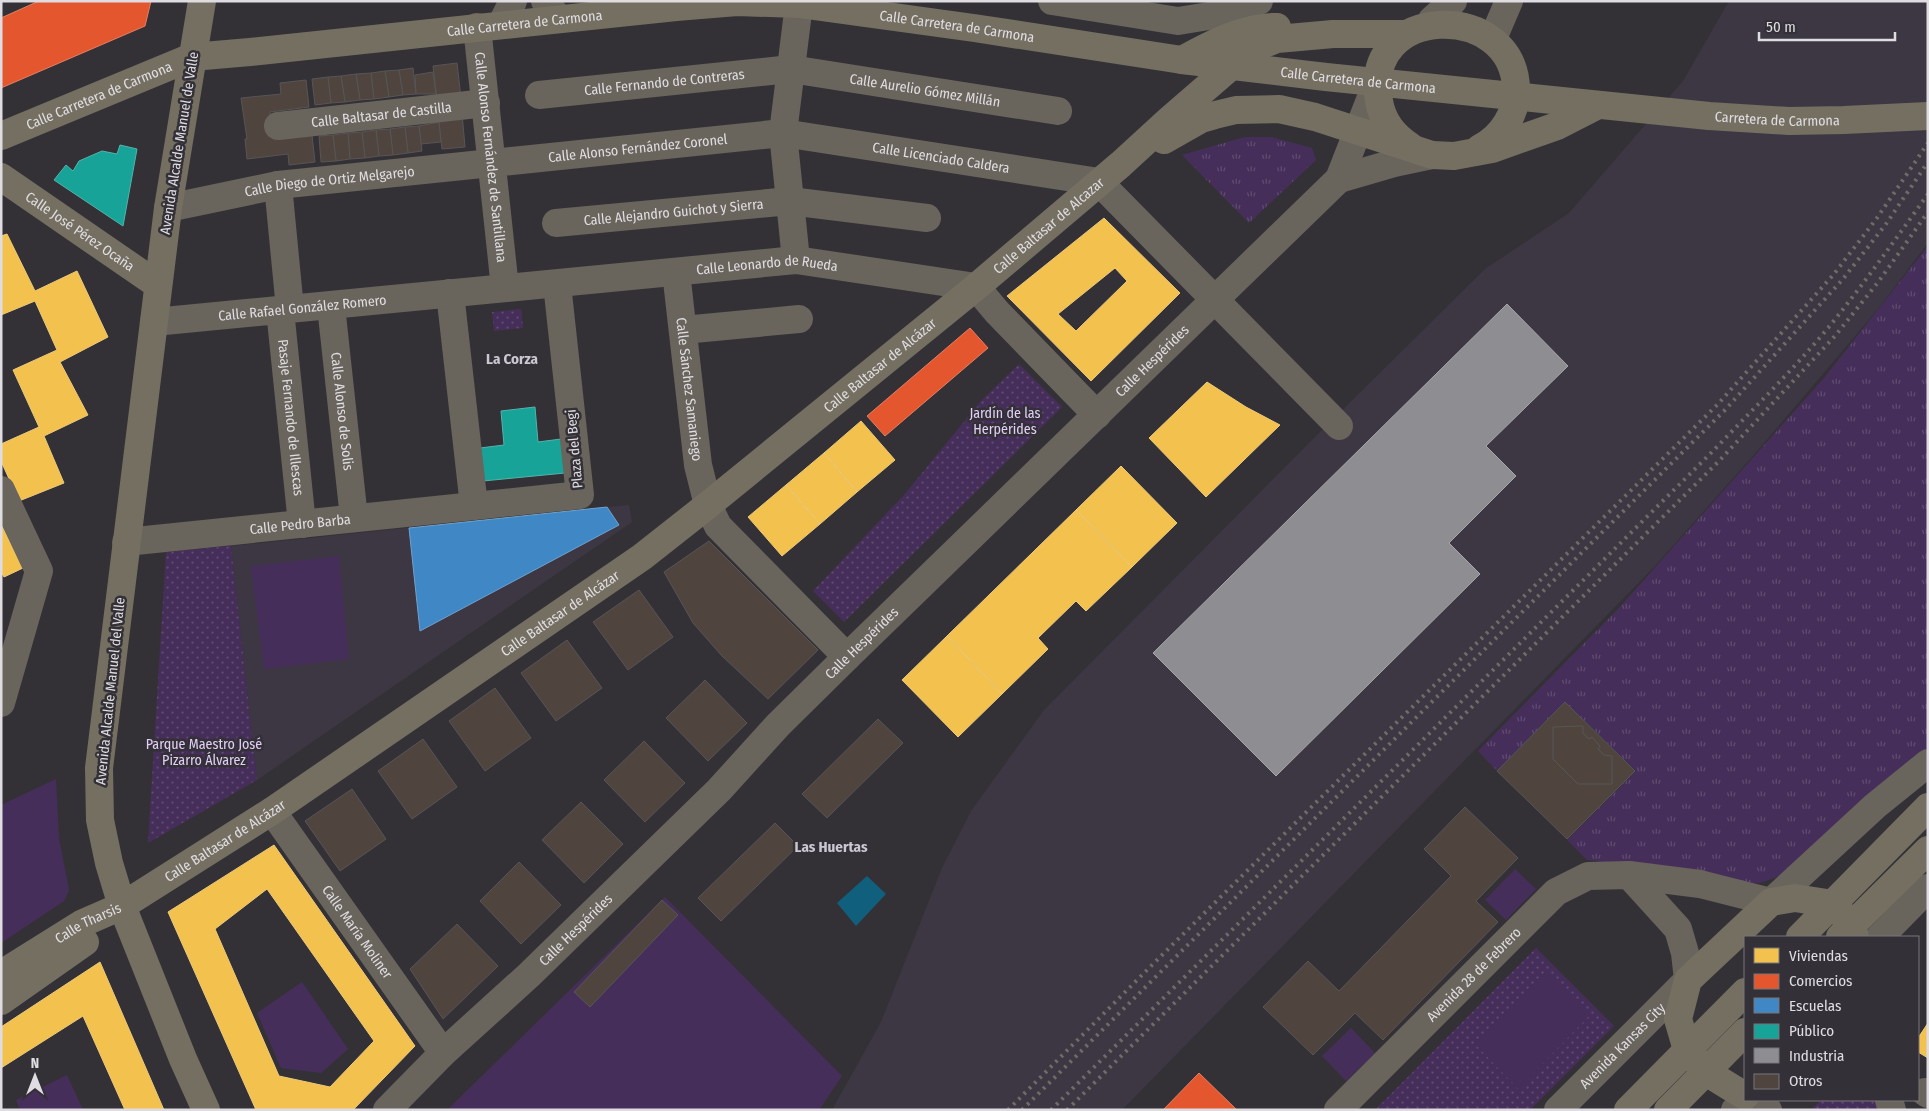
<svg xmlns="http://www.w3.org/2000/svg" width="1929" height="1111" viewBox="0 0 1929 1111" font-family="'Fira Sans Condensed',sans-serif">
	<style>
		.built { fill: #3d3743 }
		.grass { fill: url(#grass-tufts) }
		.park { fill: url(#park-dots) }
		.garden { fill: #462e5a }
		.water { fill: #10607d }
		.homes { fill: #f2c14e; stroke: #edc97a; fill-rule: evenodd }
		.shops { fill: #e4572e; stroke: #e37f64 }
		.schools { fill: #3f88c5; stroke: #6fa2ce }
		.public { fill: #17a398; stroke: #53b4ae }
		.industry { fill: #8d8d92; stroke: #a6a5aa }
		.building { fill: #4f453e; stroke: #575556 }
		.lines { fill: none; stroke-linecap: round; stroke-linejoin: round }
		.minor { stroke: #69645c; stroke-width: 28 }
		.major { stroke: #756f62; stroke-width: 28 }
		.rail { stroke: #6f6c68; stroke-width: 4; stroke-dasharray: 2.5 5; stroke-linecap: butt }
		.labels { text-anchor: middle; stroke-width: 5; stroke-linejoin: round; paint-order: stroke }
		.street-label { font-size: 14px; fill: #e0dde2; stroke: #333037 }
		.park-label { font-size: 14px; fill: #e2cff6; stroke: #333037 }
		.neighbourhood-label { font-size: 15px; font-weight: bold; fill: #cbc7d0; stroke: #333037 }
	</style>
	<defs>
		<pattern id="grass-tufts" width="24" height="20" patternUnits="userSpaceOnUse" patternTransform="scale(1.25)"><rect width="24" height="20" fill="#462e5a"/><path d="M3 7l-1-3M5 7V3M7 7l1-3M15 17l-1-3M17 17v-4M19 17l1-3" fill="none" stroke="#604c71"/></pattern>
		<pattern id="park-dots" width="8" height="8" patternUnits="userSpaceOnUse" patternTransform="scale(1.25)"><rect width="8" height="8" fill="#462e5a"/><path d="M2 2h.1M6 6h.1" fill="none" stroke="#604c71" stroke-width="1.8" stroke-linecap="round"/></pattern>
	</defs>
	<rect width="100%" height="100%" fill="#333136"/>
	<!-- built -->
	<g class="built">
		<path d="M1729,1H1928V243L1878,309L1759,449L1655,566L1122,1110H832L881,1022L942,868L971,811L1044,710L1313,439L1485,269L1569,213L1683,81Z"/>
		<path d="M629,505L632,522L257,780L231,546Z"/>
	</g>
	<!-- grass -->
	<g class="grass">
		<path d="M1245,137H1271L1312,148L1316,160L1249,223L1182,155Z"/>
		<path d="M1928,246V755L1778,877L1759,883H1733L1599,865V861L1587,860L1567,840L1636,771L1565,702L1497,771L1478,751L1619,608L1824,378Z"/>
	</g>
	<!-- park -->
	<g class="park">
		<path d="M521,309L523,328L494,331L492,312Z"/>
		<path d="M1019,364L1062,407L844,622L813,591L904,495L981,401Z"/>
		<path d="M231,546L257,780L148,843L166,552Z"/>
		<path d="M1536,948L1614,1026L1530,1110H1375Z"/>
		<path d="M1822,1100H1879L1882,1110H1810Z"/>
	</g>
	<!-- garden -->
	<g class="garden">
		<path d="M339,556L349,659L264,669L251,566Z"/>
		<path d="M56,779L59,838L69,890L64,901L1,943V805Z"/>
		<path d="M1515,869L1536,889L1506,920L1485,900Z"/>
		<path d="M665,897L842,1076L819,1110H447Z"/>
		<path d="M1545,972L1589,1016L1518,1089L1475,1044Z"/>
		<path d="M302,982L348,1049L321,1073L281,1068L257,1013Z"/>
		<path d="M1351,1028L1375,1053L1346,1081L1322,1056Z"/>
		<path d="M67,1075L83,1110H20L16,1100Z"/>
	</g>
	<!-- water -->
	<path class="water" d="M867,876L886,894L856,926L837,903Z"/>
	<!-- homes -->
	<g class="homes">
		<path d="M1104,218L1180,293L1091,381L1007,296ZM1115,268L1127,281L1076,331L1058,314Z"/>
		<path d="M7,234L35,291L77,271L108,337L60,362L88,415L44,436L64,483L19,501L1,461V444L39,427L13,370L57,350L35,301L1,315V236Z"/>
		<path d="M1207,382L1246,407L1280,425L1206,497L1149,438Z"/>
		<path d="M861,421L895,460L857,492L824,453Z"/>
		<path d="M824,453L857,492L820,524L786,485Z"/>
		<path d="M1121,466L1177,523L1132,567L1076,510Z"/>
		<path d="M786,485L820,524L782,556L748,517Z"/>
		<path d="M1076,510L1132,567L1086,611L1076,601L1038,638L1048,649L1002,694L947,636Z"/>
		<path d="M1,524L23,568L4,577L1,572Z"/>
		<path d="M947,636L1002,694L958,737L902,680Z"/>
		<path d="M274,845L415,1046L353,1110H256L168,912ZM267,889L374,1041L330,1087L279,1076L215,929Z"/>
		<path d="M100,962L164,1110H125L83,1016L1,1068V1027Z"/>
		<path d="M1928,1023V1058L1918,1052V1038Z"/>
	</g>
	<!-- shops -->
	<g class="shops">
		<path d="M39,1H151L145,26L1,88V18Z"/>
		<path d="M970,328L988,348L885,436L867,416Z"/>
		<path d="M1199,1073L1237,1110H1163Z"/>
	</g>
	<!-- schools -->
	<path class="schools" d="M607,507L619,525L420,631L409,528Z"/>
	<!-- public -->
	<g class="public">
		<path d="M120,145L137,149L123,226L54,180L66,165L73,171L79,161L102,151L117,154Z"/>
		<path d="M535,407L538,442L561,439L565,473L483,481L480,448L504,445L501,411Z"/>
	</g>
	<!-- industry -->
	<path class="industry" d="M1507,304L1568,366L1486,446L1516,476L1449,543L1480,574L1276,776L1153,653Z"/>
	<!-- building -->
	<g class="building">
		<path d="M457,63L461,98L437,100L433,66Z"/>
		<path d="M413,68L416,94L403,95L399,70Z"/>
		<path d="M399,70L403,95L389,97L385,71Z"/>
		<path d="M385,71L389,97L374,99L371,73Z"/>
		<path d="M433,72L436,94H416L415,75Z"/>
		<path d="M371,73L374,99L360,100L356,74Z"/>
		<path d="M356,74L360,100L345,102L341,76Z"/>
		<path d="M341,76L345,102L331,103L328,77Z"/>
		<path d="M328,77L331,103L315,105L312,79Z"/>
		<path d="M306,80L309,107L270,112L274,140L312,135L315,162L289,165L288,154L247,159L245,139H247L241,98L281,94L280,83Z"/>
		<path d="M462,113L465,147L442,149L438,116Z"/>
		<path d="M439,122L441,142L421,144L419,126Z"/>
		<path d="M419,126L422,151L408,153L405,127Z"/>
		<path d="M405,127L408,153L393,155L390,129Z"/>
		<path d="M390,129L393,155L379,156L376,130Z"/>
		<path d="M376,130L379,156L365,158L362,132Z"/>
		<path d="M362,132L365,158L350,159L348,133Z"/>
		<path d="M348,133L350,159L336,161L333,135Z"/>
		<path d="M333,135L336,161L321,162L319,136Z"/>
		<path d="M709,541L818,650L768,699L722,656L693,623L664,572Z"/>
		<path d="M639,590L673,637L628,670L593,622Z"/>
		<path d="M567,640L602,688L556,721L521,673Z"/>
		<path d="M705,680L747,723L708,761L666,718Z"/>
		<path d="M495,688L531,738L485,771L449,721Z"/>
		<path d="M1565,702L1635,771L1567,839L1497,771Z"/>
		<path d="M878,719L903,743L827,818L802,794Z"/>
		<path d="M1583,726V733L1589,739L1592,737L1600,746L1598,749L1604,755L1612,756V784H1578L1553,759V727Z"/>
		<path d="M423,739L457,787L412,819L378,771Z"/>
		<path d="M644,741L685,783L645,822L604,780Z"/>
		<path d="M352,789L386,839L340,871L305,821Z"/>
		<path d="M581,802L623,844L584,883L542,840Z"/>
		<path d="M1465,807L1518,858L1476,901L1498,922L1383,1040L1355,1013L1313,1055L1263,1007L1308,961L1339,991L1451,876L1424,849Z"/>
		<path d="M775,823L798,846L721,921L698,898Z"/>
		<path d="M519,862L561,905L521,944L480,901Z"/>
		<path d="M662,900L678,915L590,1007L574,992Z"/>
		<path d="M457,924L498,966L443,1019L410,969Z"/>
	</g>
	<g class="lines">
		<!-- minor -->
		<g class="minor">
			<path d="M545,1L559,19"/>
			<path d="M1052,1L1178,21L1215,15L1259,1"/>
			<path d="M1432,20L1453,1"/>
			<path d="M501,25L513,1"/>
			<path id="s1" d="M477,27L505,288"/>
			<path d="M1494,36L1509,1"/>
			<path id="s2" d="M539,95L791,69L1058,111"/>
			<path id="s3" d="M278,126L486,103"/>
			<path d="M1339,179L1394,163L1432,155"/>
			<path d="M278,185L290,309"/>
			<path id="s4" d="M168,208L278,185L783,133L1099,182L1339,426"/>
			<path id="s5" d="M556,223L790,201L927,218"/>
			<path d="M796,260L783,133L799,4"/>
			<path id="s6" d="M676,272L698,465L708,505L718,526L847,657"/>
			<path d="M450,293L474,506L580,495L557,284"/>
			<path id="s7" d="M331,306L354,518"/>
			<path id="s8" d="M280,310L302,524"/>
			<path id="s9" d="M154,322L796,260L976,287L997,312L1097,415"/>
			<path d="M683,330L799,319"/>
			<path d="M1,490L39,571L1,703"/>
			<path id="s10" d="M126,542L474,506"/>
			<path id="s11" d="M272,811L443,1053"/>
			<path d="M1880,937L1928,888"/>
			<path d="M1925,1092L1928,1094"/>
			<path d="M1889,1100L1892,1110"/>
			<path id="s12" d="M387,1110L443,1053L529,975L719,790L778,725L847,657L1339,179L1377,82"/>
			<path id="s13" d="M1338,1110L1556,892L1588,876L1629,875L1700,884L1771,902L1875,806L1928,763"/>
			<path id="s14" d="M1558,1110L1688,980L1685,953L1678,929L1629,875"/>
			<path d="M1735,1110L1751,1100L1768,1110"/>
		</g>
		<!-- major -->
		<g class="major">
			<path d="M202,1L168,208L99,768L100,820L109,863L122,906L183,1059L206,1110"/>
			<path d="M1182,60C1209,45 1245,26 1277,27"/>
			<path id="s15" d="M1,136L192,57L250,52L676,7L737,2L799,4L974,28L1182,60L1326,77L1709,116L1789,121L1844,120L1928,116"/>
			<path d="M1164,140L1201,119L1215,115L1236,110L1279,109L1315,117L1432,155L1454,156L1492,149L1557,126L1598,105"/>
			<path d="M1410,146C1394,136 1382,120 1379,101C1361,3 1514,0 1516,89C1517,113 1502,137 1480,148"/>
			<path id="s16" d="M1,177L158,285"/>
			<path d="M1800,937L1928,807"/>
			<path d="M1840,937L1928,850"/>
			<path id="s17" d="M1,974L83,923L122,906L272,811L642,557L708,505L976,287L1121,164L1169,120L1251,49L1277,39L1333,34H1403"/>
			<path d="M1,1001L85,942"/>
			<path d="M1745,1096L1706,1072L1687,1050L1678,1019L1688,980L1771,902L1795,898L1833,904L1852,925L1855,937"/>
			<path d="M1628,1110L1745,992"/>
			<path d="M1668,1110L1745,1032"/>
		</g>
		<!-- rail -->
		<g class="rail">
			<path d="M1008,1110L1148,969L1718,404L1834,274L1877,218L1928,143"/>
			<path d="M1022,1110L1725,410L1843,279L1886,224L1928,162"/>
			<path d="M1051,1110L1713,451C1752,410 1792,371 1828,328C1863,285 1895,240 1928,194"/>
			<path d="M1067,1110L1720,460L1835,336L1879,281L1928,212"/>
		</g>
	</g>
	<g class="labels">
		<!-- street labels -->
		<g class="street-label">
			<text dy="5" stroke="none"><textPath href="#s15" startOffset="541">Calle Carretera de Carmona</textPath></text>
			<text dy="5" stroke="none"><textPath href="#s15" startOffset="976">Calle Carretera de Carmona</textPath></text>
			<text dy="5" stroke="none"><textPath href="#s15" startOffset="1381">Calle Carretera de Carmona</textPath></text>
			<text dy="5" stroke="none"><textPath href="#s2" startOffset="126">Calle Fernando de Contreras</textPath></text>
			<text dy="5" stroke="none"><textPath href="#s2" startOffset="389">Calle Aurelio Gómez Millán</textPath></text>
			<text dy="5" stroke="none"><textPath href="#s15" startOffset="106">Calle Carretera de Carmona</textPath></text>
			<text dy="5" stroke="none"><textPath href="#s3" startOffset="104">Calle Baltasar de Castilla</textPath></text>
			<text dy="5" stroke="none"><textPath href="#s15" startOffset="1802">Carretera de Carmona</textPath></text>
			<text transform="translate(179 143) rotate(-81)" y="5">Avenida Alcalde Manuel de Valle</text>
			<text dy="5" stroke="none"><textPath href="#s4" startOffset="474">Calle Alonso Fernández Coronel</textPath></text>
			<text dy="5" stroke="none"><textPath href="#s1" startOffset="131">Calle Alonso Fernández de Santillana</textPath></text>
			<text dy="5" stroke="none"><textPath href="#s4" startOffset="780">Calle Licenciado Caldera</textPath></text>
			<text dy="5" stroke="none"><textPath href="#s4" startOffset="164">Calle Diego de Ortiz Melgarejo</textPath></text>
			<text dy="5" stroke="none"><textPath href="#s5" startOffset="118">Calle Alejandro Guichot y Sierra</textPath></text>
			<text dy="5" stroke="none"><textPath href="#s17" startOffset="1290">Calle Baltasar de Alcazar</textPath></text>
			<text dy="5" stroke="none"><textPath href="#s16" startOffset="96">Calle José Pérez Ocaña</textPath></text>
			<text dy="5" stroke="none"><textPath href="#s9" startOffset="616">Calle Leonardo de Rueda</textPath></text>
			<text dy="5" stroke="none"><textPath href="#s9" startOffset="149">Calle Rafael González Romero</textPath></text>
			<text dy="5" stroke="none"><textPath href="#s12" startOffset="1071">Calle Hespérides</textPath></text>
			<text dy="5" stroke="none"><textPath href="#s17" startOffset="1071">Calle Baltasar de Alcázar</textPath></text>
			<text dy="5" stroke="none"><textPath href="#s6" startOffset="118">Calle Sánchez Samaniego</textPath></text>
			<text dy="5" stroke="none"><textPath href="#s7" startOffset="106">Calle Alonso de Solis</textPath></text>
			<text dy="5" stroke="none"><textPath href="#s8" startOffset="108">Pasaje Fernando de Illescas</textPath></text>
			<text transform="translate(574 449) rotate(-95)" y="5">Plaza del Begi</text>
			<text dy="5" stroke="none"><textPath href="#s10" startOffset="175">Calle Pedro Barba</textPath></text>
			<text dy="5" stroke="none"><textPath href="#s17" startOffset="666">Calle Baltasar de Alcázar</textPath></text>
			<text dy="5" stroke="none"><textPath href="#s12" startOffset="666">Calle Hespérides</textPath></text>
			<text transform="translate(110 691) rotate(-84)" y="5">Avenida Alcalde Manuel del Valle</text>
			<text dy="5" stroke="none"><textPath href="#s17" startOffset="261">Calle Baltasar de Alcázar</textPath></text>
			<text dy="5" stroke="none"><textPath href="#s17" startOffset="101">Calle Tharsis</textPath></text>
			<text dy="5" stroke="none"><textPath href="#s12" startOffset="261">Calle Hespérides</textPath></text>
			<text dy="5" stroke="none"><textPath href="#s11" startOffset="148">Calle María Moliner</textPath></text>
			<text dy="5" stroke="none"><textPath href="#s13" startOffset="192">Avenida 28 de Febrero</textPath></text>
			<text dy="5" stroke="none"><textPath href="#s14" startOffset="91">Avenida Kansas City</textPath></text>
		</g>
		<!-- park labels -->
		<g class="park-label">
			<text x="1005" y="418">Jardín de las<tspan x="1005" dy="16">Herpérides</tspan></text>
			<text x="204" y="749">Parque Maestro José<tspan x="204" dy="16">Pizarro Álvarez</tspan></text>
		</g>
		<!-- neighbourhood labels -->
		<g class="neighbourhood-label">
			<text x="512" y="364">La Corza</text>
			<text x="831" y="852">Las Huertas</text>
		</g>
	</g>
	<!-- border -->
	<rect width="1929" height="1111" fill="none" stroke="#e0dde2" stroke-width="5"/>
	<!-- legend -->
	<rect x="1744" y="936" width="175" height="165" fill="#333037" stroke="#78757b"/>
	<rect x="1754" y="948" width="25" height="15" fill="#f2c14e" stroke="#78757b"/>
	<text x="1789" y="961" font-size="15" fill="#e0dde2">Viviendas</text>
	<rect x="1754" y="974" width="25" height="15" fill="#e4572e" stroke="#78757b"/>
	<text x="1789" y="986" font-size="15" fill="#e0dde2">Comercios</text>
	<rect x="1754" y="998" width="25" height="15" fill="#3f88c5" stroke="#78757b"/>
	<text x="1789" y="1011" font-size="15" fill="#e0dde2">Escuelas</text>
	<rect x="1754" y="1024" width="25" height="15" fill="#17a398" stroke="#78757b"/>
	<text x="1789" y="1036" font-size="15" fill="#e0dde2">Público</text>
	<rect x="1754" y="1048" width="25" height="15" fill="#8d8d92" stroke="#78757b"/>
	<text x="1789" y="1061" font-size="15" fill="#e0dde2">Industria</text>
	<rect x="1754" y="1074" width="25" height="15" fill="#4f453e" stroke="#78757b"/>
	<text x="1789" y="1086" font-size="15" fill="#e0dde2">Otros</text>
	<!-- north arrow -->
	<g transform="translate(35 1076)" stroke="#333037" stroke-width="4" paint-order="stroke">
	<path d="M0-4L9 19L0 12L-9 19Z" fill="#e0dde2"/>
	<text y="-8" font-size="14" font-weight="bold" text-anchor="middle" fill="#e0dde2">N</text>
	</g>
	<!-- scale -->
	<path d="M1759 32v8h136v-8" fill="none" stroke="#e0dde2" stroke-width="2.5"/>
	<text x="1766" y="32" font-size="15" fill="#e0dde2" stroke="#333037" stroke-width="4" paint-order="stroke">50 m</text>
</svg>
